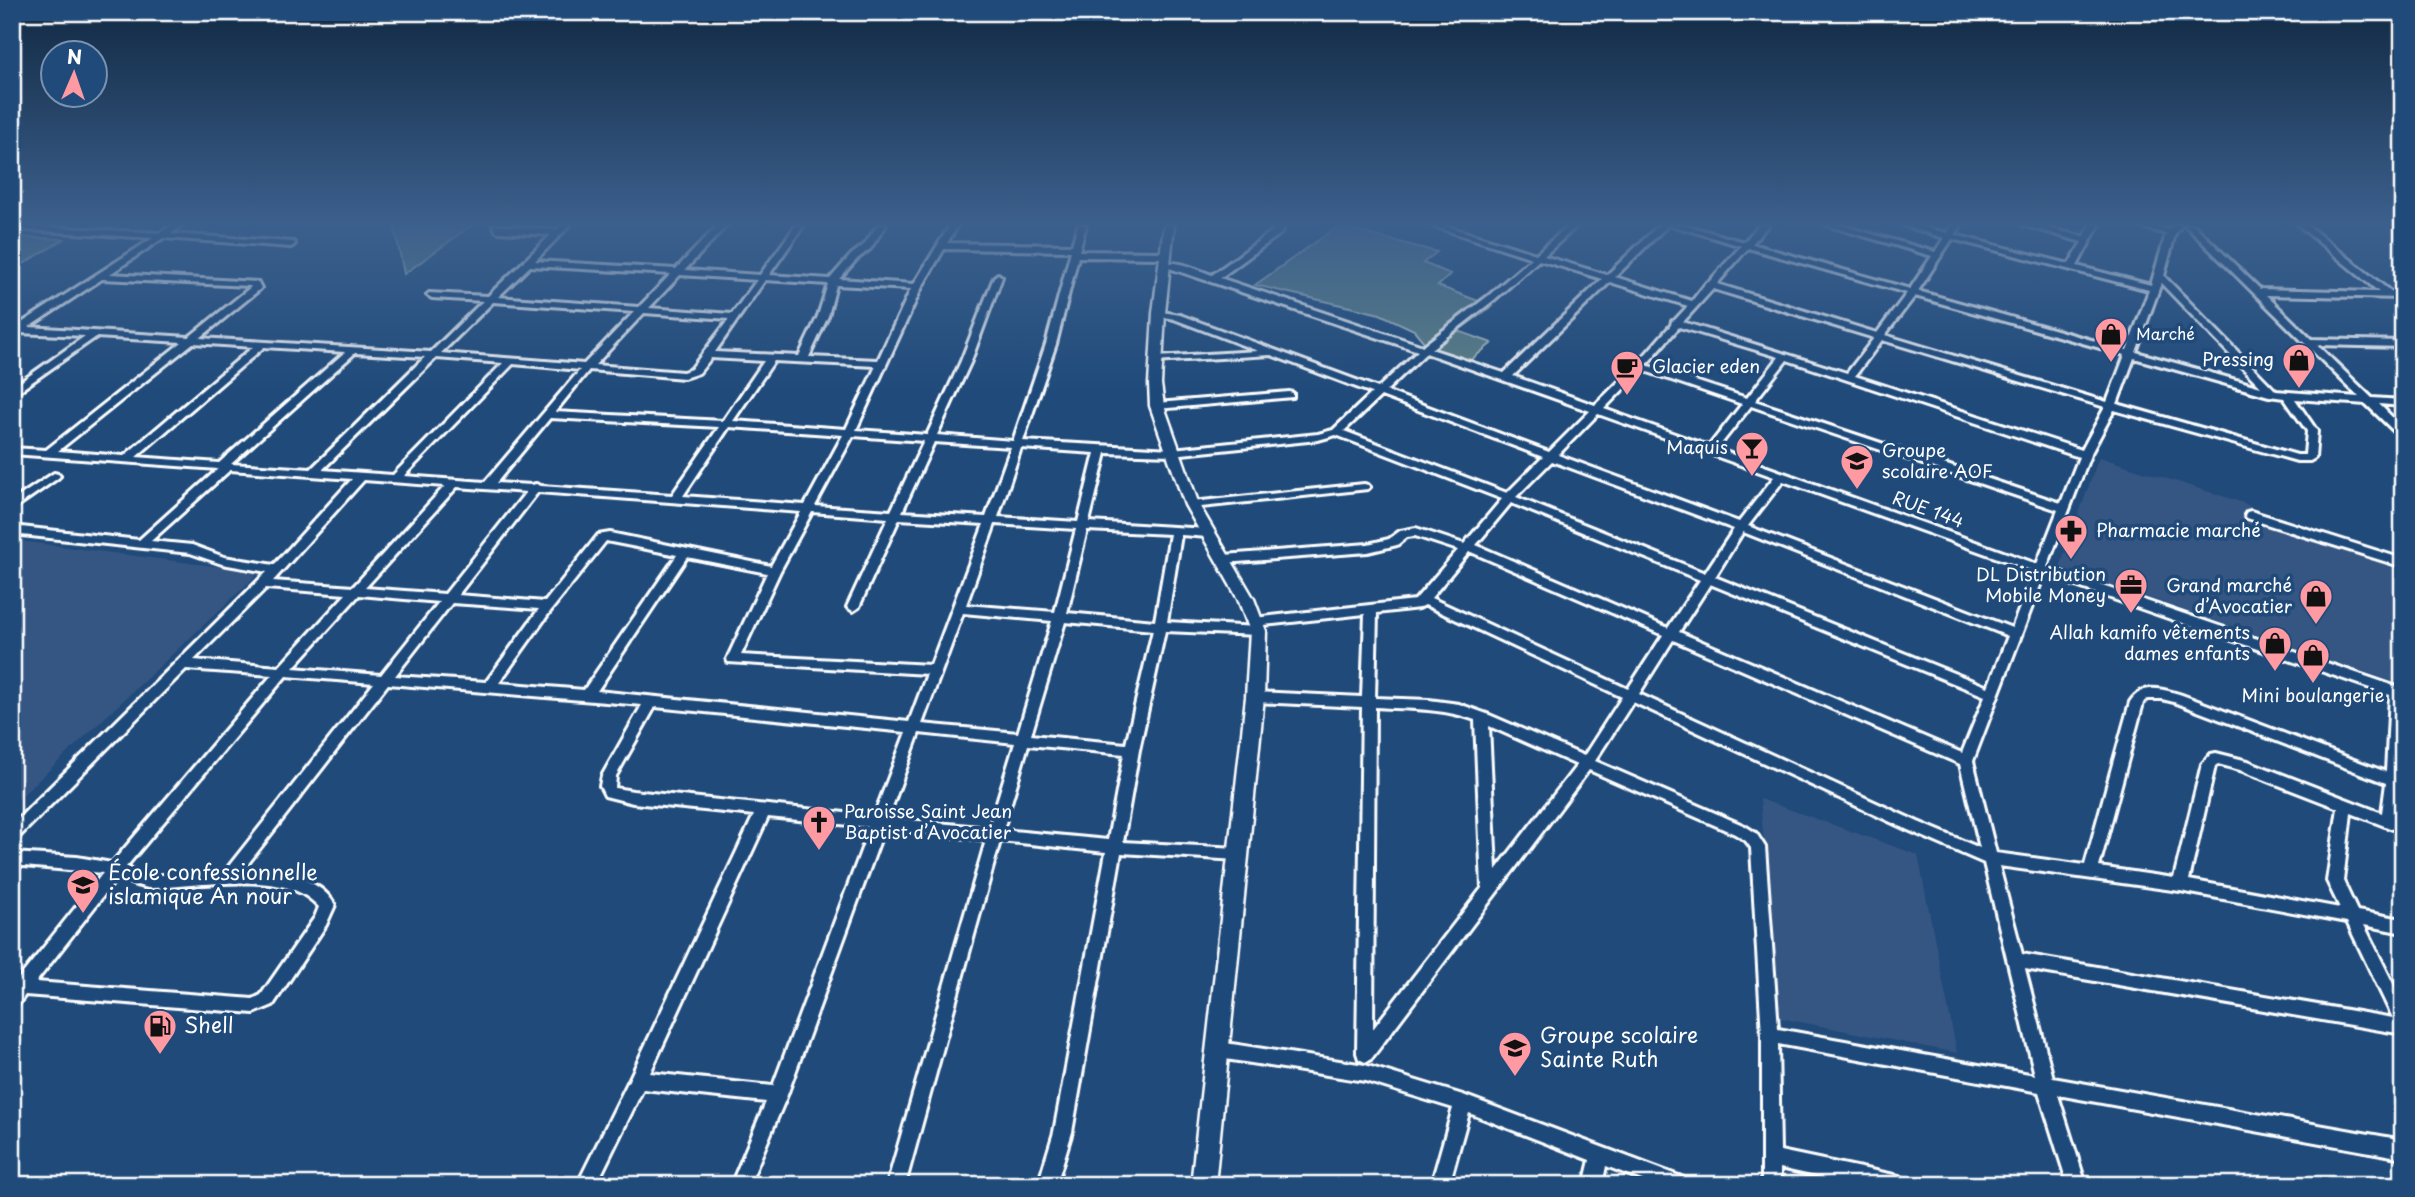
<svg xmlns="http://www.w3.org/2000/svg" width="2415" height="1197" viewBox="0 0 2415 1197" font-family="'Playpen Sans',sans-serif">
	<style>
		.built { fill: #365683 }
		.green { fill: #5c7f84; stroke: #aebfc2; stroke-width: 2 }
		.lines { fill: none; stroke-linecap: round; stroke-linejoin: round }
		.minor-casing { stroke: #fff; stroke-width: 6 }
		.tertiary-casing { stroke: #fff; stroke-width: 5 }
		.minor { fill: #1f4a7a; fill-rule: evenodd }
		.tertiary { fill: #1f4a7a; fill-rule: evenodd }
		.labels { text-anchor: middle; stroke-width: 7; stroke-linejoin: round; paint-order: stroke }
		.far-poi-label { font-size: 16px; fill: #fff; stroke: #1f4a7a; text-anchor: start }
		.poi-label { font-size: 18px; fill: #fff; stroke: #1f4a7a; text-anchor: end }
		.street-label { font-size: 18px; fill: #fff; stroke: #1f4a7a }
		.near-poi-label { font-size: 21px; fill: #fff; stroke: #1f4a7a; text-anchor: start }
	</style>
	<rect width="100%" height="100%" fill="#1f4a7a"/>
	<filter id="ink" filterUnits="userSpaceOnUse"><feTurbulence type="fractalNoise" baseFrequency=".0143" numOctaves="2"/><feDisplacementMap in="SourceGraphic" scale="14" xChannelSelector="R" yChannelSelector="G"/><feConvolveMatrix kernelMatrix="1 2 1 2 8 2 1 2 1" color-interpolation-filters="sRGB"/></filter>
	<g filter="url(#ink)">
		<!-- built -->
		<g class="built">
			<path d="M2099,457L2244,503L2293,531L2403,567V685L2060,567Z"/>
			<path d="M12,540L260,572L12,805Z"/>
			<path d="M1760,799L1918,855L1957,1053L1780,1018Z"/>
		</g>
		<!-- green -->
		<g class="green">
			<path d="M394,225H472L404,274Z"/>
			<path d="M1338,226L1437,252L1423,263L1451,274L1438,286L1492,306L1458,331L1492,343L1467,363L1434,354L1414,330L1380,314L1255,285Z"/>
			<path d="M16,237L64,239L12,271V239Z"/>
		</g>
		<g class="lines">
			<defs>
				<g id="minor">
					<path d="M12,225L160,233L172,225H182L171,234L294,242L295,244L291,247L163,238L110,274L258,282L261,288L259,290L200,338L431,352L483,301L432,298L427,295L429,293L488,296L551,235L499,232L496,231L493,225L556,230L561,225H570L535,261L676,269L718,225H727L685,270L760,275L796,225H804L769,275L830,279L851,255L864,245L878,225H886L870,249L857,259L839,279L914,284L950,225H958L947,243L1072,245L1078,225H1086L1079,251L1164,252L1168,255L1164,258L1078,257L1056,344L1023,441L1172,449L1318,434L1333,430L1372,393L1271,355L1153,362V358L1156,357L1258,351L1174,319L1156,315V311L1180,315L1378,388L1418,351L1160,265C1174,258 1197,270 1212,275L1274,230L1273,225H1281L1283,229L1280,234L1220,278L1423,346L1488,296L1532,258L1430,225H1443L1536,254L1569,225H1578L1544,256L1607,275L1659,225H1668L1615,277L1692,301L1706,283L1709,282L1741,246L1671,225H1685L1744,242L1759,225H1768L1752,244L1910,289L1932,256L1826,225H1840L1935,252L1944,238L1902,225H1916L1947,233L1953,225H1961L1955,235L2069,264L2082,242L2023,225H2037L2084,237L2091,225H2099L2077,266L2151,285L2166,234L2135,225H2149L2169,230L2173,225H2182L2175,234L2164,276L2276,391L2359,397L2185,225H2194L2260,289L2379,292L2298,225H2307L2391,292H2403V298L2266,295L2311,339L2403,341V347L2317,345L2372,398L2403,400V406L2379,404L2403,428V437L2399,436L2366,404L2295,399L2317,431L2315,458L2310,461H2297L2114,410L2090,455L2047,567L2403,689L2400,777L2403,778V789L2399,788L2396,818L2403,821V833L2351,813L2343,881L2357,911L2403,919V933L2364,925L2403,1004V1034L2025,969L2053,1078L2403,1140V1158L2058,1095L2086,1185H2068L2039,1092L1778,1044L1780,1151L1899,1176L1905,1179L1908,1185H1856L1780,1168V1185H1762V1035L1751,848L1746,841L1735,834L1589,770L1371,1059L1365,1062L1359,1059L1357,1053L1362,707L1255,702L1250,700L1248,697L1250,694L1255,692L1362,697L1365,614L1254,626L1248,622L1254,618L1415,600L1458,550L1415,536L1407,537L1397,545L1368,552L1224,563L1218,559L1224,555L1368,544L1389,539L1400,531L1416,528L1464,544L1502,499L1336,435L1318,440L1172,455L1106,453L1089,522L1208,529L1214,533L1208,537L1181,535L1167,622L1258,627L1264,631L1258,635L1165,631L1139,750L1123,842L1238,848L1243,850L1245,854L1243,858L1238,860L1121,853L1072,1132L1056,1185H1038L1054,1132L1106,852L1000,841L905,1185H887L986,840L884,829L787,1095L749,1185H731L766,1102L643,1089L596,1185H577L632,1074L754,815L633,803L605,796L600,786L602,776L642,705L388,684L243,870C274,872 318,874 335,905L326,925L273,1005L254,1013L25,995L18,1005L12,1007V987L103,873L12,865V853L77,857L112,863L272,675L186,669L17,839L12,841V825L267,572L222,564L190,553L12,534V526L139,540L218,469L12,454V448L46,450L182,342L96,337L12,396V388L85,336L18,333L12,332V326H17L153,238L12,229ZM1952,239L2149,290L2127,350L1918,291ZM1748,248L1907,293L1877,333L1717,284ZM944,249L1071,251L1046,344L1013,441L937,435L971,361L1002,277L998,274L994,277L961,361L927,435L856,430L922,287ZM1539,260L1602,279L1504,373L1431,349L1494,300ZM530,266L671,274L639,307L498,297ZM680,275L757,280L732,314L649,308ZM102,279L250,286L251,287L189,337L29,327ZM765,280L828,284L818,316L799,356L715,352ZM1610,282L1688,306L1675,320L1672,321L1671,325L1637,364L1595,405L1513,376ZM2161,283L2261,387L2136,352ZM836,285L911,289L878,360L809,357L828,316ZM1713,289L1874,338L1847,373L1683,322ZM1915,296L2125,355L2107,402L1885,335ZM493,302L634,312L584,364L441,353ZM644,313L729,319L691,369L683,372L595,365ZM1679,327L1779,357L1747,398L1646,365ZM1882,340L2105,407L2082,450L1855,376ZM193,343L253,347L124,456L58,451ZM264,347L345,352L219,463L136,457ZM355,353L425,357L311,469L231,464ZM1426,353L1590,411L1549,452L1386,391ZM436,358L503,363L393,475L322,470ZM711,358L764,361L723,421L555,412L589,370L684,378L699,373ZM2134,358L2269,396L2284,398L2307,431L2305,455H2297L2117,404ZM1787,360L2079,457L2061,503L1755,401ZM774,361L876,366L846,429L733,421ZM513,364L580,370L485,482L404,476ZM1642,370L1742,404L1709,446L1604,409ZM1381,396L1543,457L1507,493L1344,431ZM1751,406L2058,510L2037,564L1717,449ZM1598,414L1774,477L1739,522L1558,455ZM550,418L719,427L672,495L541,486L536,484L532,485L496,483ZM729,427L843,435L805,505L683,496ZM853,436L924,441L891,511L815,506ZM934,442L1011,447L986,517L902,512ZM1021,448L1095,453L1078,522L998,517ZM1552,461L1734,529L1705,573L1516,497ZM230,470L352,479L274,565L224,557L192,545L151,541ZM364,480L445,486L353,587L273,581ZM1783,481L2034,571L2012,628L1748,526ZM457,487L526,492L445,594L365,588ZM538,492L801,512L771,566L610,533L598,535L545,602L458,595ZM1511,503L1700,580L1668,628L1476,545ZM812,512L888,518L847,607L853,611L859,607L899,519L984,524L931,665L741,655L780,571ZM995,524L1076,529L1055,612L966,605ZM1087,530L1170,534L1155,621L1067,613ZM1743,532L2008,636L1988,687L1715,577ZM606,541L677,555L584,690L499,683L552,609ZM1469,552H1471L1663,635L1628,689L1431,598ZM687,557L767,573L727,659L728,662L927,674L909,722L597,691ZM2044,575L2390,695L2386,772L2182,695C2162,689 2143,682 2130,702L2085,865L1996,853L1973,761ZM1710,584L1985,696L1962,753L1679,632ZM266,588L346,594L279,667L194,660ZM359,595L439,602L381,675L293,668ZM452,603L539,609L486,682L395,676ZM1425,605L1622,697L1584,756L1487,714L1459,704L1429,700L1375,698L1377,613L1419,608ZM963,613L1052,621L1018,733L922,724ZM1065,622L1153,630L1126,744L1031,735ZM1673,640L1960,764L1980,848L1918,822L1639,694ZM286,676L374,683L225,871L148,876L126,867ZM2147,699H2162L2174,702L2386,783L2382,813L2248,761L2216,753L2211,754L2202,764L2174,878L2099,867L2143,703ZM1633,702L1908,830L1984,863L2035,1075L1778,1029L1765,847L1756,833L1745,826L1595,761ZM655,707L906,732L874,816L633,791L615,788L616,776ZM1375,707C1409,709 1443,708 1475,720L1482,888L1373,1029ZM1489,726L1577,765L1496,870ZM919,733L1015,743L989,828L888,818ZM1028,745L1124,754L1108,840L1003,830ZM2218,764L2240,770L2338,808L2327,881L2340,908L2189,880L2215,766ZM768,817L870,827L773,1086L650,1073ZM1999,866L2180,891L2347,922L2393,1018L2022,954ZM118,877L133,884L148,888C190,887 271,872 306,896C311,899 315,903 319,907L315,917L261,995L253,999L36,982Z"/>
					<path d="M2395,225H2403V230Z"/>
					<path d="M1289,392L1293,393V397L1157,409L1152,406L1157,403Z"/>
					<path d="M54,473L58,474L60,476L58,478L12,510V501Z"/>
					<path d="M1364,484L1368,485L1370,487L1368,489L1192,508L1186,505L1192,502Z"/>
					<path d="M2251,511L2403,559V567L2247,518L2245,515L2247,512Z"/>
					<path d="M1219,1042L1365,1065L1463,1095L1679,1176L1685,1179L1688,1185H1655L1606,1166L1602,1185H1584L1590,1160L1469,1113L1449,1185H1431L1453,1108L1365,1081L1219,1058L1213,1055L1211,1050L1213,1045Z"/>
				</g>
				<path id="tertiary" d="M1164,225H1174L1165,313L1161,384L1164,406L1199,505L1254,599L1266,631L1264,697L1215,1185H1191L1246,697L1250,631L1238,599L1185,505L1150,406L1149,384L1153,313Z"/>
			</defs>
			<!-- minor casing -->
			<use href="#minor" class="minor-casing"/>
			<!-- tertiary casing -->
			<use href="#tertiary" class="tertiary-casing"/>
			<!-- minor -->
			<use href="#minor" class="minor"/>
			<!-- tertiary -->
			<use href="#tertiary" class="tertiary"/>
		</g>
	</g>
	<!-- sky -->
	<linearGradient id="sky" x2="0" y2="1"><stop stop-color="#112943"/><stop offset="0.57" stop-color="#3c608d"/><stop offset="1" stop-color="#3c608d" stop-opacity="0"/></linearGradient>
	<rect width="2415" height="393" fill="url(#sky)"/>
	<!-- icons -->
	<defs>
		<symbol id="shop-pin" viewBox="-11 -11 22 30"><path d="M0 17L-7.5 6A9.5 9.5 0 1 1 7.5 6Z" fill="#ff9aa2" stroke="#1f4a7a"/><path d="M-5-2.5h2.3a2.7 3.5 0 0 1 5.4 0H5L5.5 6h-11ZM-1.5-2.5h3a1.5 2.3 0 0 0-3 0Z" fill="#111"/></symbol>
		<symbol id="cafe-pin" viewBox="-11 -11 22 30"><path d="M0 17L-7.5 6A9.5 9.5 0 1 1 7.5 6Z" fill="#ff9aa2" stroke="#1f4a7a"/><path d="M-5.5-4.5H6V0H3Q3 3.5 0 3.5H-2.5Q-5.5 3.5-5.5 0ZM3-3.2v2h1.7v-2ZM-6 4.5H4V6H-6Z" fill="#111"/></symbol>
		<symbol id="bar-pin" viewBox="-11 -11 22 30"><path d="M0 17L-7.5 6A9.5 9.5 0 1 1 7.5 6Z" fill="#ff9aa2" stroke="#1f4a7a"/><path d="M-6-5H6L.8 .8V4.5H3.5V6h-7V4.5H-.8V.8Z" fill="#111"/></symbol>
		<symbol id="school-pin" viewBox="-11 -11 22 30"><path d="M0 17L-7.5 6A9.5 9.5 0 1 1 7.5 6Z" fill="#ff9aa2" stroke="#1f4a7a"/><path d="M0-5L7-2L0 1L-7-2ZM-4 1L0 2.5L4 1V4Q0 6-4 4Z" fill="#111"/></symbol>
		<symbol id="pharmacy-pin" viewBox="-11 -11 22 30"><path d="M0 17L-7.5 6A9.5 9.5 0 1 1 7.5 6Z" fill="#ff9aa2" stroke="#1f4a7a"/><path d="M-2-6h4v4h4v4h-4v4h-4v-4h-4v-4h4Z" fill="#111"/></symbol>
		<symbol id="office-pin" viewBox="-11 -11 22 30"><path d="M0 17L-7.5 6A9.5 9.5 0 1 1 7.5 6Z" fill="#ff9aa2" stroke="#1f4a7a"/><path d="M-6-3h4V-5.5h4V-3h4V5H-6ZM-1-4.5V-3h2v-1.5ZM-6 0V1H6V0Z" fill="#111"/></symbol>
		<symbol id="church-pin" viewBox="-11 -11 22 30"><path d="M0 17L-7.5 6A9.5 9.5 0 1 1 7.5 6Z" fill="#ff9aa2" stroke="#1f4a7a"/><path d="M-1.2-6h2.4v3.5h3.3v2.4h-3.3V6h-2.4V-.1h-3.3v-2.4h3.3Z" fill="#111"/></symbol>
		<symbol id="fuel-pin" viewBox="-11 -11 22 30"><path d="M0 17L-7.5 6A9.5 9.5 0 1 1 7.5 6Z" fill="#ff9aa2" stroke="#1f4a7a"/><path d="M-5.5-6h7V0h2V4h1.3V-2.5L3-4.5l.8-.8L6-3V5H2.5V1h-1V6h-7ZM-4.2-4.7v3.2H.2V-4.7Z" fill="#111"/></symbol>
	</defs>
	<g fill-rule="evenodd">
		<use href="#shop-pin" x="2092" y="315" width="38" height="52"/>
		<use href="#shop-pin" x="2280" y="341" width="38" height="52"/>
		<use href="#cafe-pin" x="1608" y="348" width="38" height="52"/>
		<use href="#bar-pin" x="1733" y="429" width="38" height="52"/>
		<use href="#school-pin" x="1838" y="442" width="38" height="52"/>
		<use href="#pharmacy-pin" x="2052" y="512" width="38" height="52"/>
		<use href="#office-pin" x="2112" y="566" width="38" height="52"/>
		<use href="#shop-pin" x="2297" y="577" width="38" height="52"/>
		<use href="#shop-pin" x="2256" y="624" width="38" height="52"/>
		<use href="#shop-pin" x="2294" y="636" width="38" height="52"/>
		<use href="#church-pin" x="800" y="803" width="38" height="52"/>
		<use href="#school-pin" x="64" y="866" width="38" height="52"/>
		<use href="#fuel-pin" x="141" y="1007" width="38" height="52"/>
		<use href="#school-pin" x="1496" y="1029" width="38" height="52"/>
	</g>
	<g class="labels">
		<!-- far-poi labels -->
		<g class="far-poi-label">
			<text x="2136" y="340">Marché</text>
		</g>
		<!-- poi labels -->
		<g class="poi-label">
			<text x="2274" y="366">Pressing</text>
			<text x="1652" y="373" text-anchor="start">Glacier eden</text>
			<text x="1728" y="454">Maquis</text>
			<text x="1882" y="457" text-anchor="start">Groupe<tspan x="1882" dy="21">scolaire AOF</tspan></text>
			<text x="2096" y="537" text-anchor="start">Pharmacie marché</text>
			<text x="2106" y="581">DL Distribution<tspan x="2106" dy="21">Mobile Money</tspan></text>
			<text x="2292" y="592">Grand marché<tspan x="2292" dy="21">d’Avocatier</tspan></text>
			<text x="2250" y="639">Allah kamifo vêtements<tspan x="2250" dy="21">dames enfants</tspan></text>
			<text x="2313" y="702" text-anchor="middle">Mini boulangerie</text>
			<text x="844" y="818" text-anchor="start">Paroisse Saint Jean<tspan x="844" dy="21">Baptist d’Avocatier</tspan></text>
		</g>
		<!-- street labels -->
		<g class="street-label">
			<text transform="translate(1928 510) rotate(20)" y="6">RUE 144</text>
		</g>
		<!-- near-poi labels -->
		<g class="near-poi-label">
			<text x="108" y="880">École confessionnelle<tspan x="108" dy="24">islamique An nour</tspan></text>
			<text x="184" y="1033">Shell</text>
			<text x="1540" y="1043">Groupe scolaire<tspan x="1540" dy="24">Sainte Ruth</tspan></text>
		</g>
	</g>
	<!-- margin -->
	<rect width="2415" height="1197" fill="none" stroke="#1f4a7a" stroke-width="42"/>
	<rect x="21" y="21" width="2373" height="1155" fill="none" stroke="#fff" stroke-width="2.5" filter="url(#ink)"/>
	<!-- north arrow -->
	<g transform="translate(74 74) rotate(2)"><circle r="33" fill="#1f4a7a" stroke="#7992af" stroke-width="2"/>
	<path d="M0-5L12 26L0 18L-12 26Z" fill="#ff9aa2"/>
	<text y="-10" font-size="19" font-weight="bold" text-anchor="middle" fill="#ffffff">N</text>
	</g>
</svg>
